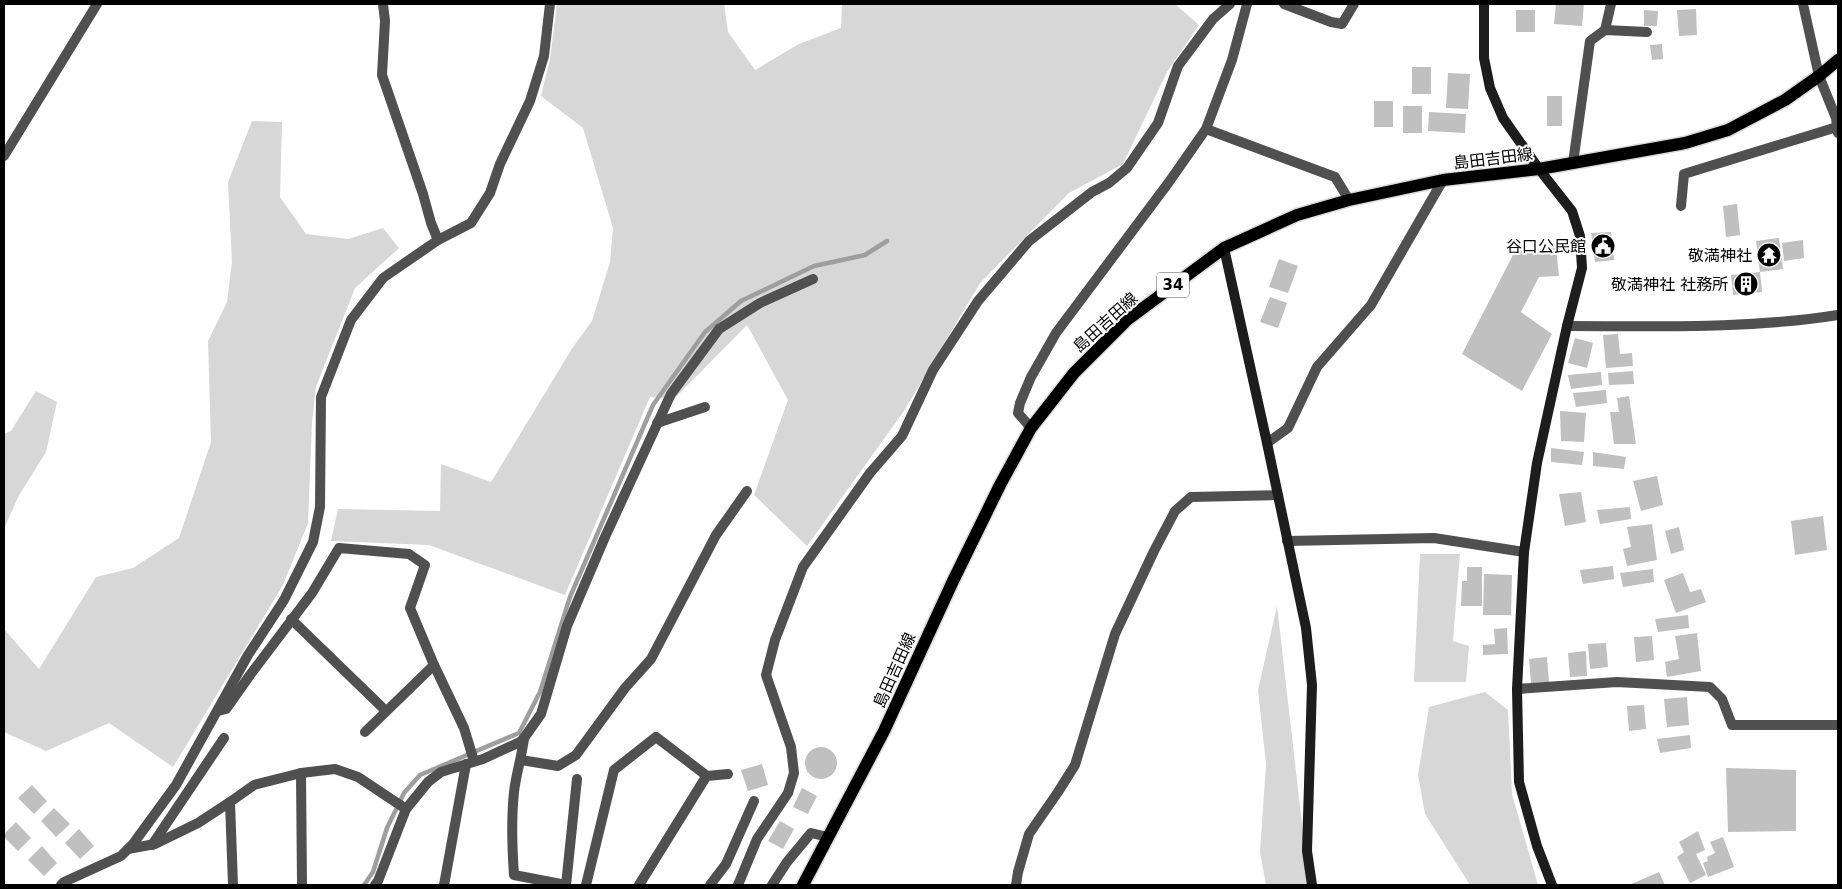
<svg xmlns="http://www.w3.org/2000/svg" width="1842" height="889" viewBox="0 0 1842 889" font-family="'DejaVu Sans','Noto Sans JP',sans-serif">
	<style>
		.green { fill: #d7d7d7 }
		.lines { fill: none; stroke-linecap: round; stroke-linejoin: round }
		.stream { stroke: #9e9e9e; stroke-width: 4.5 }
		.building { fill: #c0c0c0 }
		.primary-casing { stroke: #dbdbdb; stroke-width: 15 }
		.street { stroke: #505050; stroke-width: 10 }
		.secondary { stroke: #1d1d1d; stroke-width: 10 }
		.primary { stroke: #000; stroke-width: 12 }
		.labels { text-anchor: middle; stroke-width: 4; stroke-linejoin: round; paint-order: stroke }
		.shield { fill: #fff; stroke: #4c4c4c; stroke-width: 1 }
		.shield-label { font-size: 15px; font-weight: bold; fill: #000 }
		.street-label { font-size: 16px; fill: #000; stroke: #fff }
		.poi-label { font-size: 16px; fill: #000; stroke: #fff; text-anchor: end }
	</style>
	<rect width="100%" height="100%" fill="#fff"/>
	<!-- green -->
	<g class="green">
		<path d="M557,4H724L728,32L755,70L799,44L841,28L842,4H1175L1199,25L1167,72L1123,164L1069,193L980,283L904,411L807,546L754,495L788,400L747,325L674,399L650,397L565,595L429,545L331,541L338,509L440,511L441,464L491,482L573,347L592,321L610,262L613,228L583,128L541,96L550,59Z"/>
		<path d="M252,121L282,122L280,197L306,234L348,239L383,228L399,248L355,288L316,387L312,422L308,523L283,585L173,767L109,723L46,751L4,732V629L39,669L96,577L133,568L179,538L211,442L208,341L227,302L232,262L228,182Z"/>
		<path d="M36,391L57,402L46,452L18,497L4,529V434L11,431Z"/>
		<path d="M1420,554H1460L1453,641L1469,646L1466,682H1414Z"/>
		<path d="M1277,606L1309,885H1266L1260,852L1266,764L1258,690Z"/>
		<path d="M1485,692L1508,710L1512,794L1538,885H1470L1425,814L1418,775L1429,707Z"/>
	</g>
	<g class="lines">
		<!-- stream -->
		<path class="stream" d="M364,885L373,872L387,828L404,793L420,775L519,733L540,692L570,597L653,405L705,332L741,301L814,266L865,255L887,241"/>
	</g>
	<!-- building -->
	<g class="building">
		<path d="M1556,4H1584L1582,26L1554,24Z"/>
		<path d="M1696,9L1697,35L1679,36L1677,10Z"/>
		<rect x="1516" y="10" width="19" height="22"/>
		<path d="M1644,10L1658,11L1657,26H1644Z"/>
		<path d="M1662,44L1663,59L1652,60L1650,45Z"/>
		<rect x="1412" y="67" width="19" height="27"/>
		<path d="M1448,73L1470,74L1468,109L1446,108Z"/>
		<rect x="1547" y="96" width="15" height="30"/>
		<rect x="1374" y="101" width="19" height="26"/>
		<rect x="1403" y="106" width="19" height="27"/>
		<path d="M1429,112L1466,114L1465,133L1428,131Z"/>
		<path d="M1737,204L1740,235L1726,237L1723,206Z"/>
		<path d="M1611,232L1614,260L1595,262L1591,233Z"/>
		<path d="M1779,238L1783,269L1760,272L1762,292L1733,295L1731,275L1760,272L1756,241Z"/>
		<path d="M1803,240L1804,258L1784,261L1782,243Z"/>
		<path d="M1556,248L1559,276L1539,277L1521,312L1552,334L1522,391L1462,354L1515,251Z"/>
		<path d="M1279,259L1298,266L1288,293L1269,287Z"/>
		<path d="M1270,297L1287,303L1278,328L1260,322Z"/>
		<path d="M1618,334L1620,354L1632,353L1633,366L1606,368L1603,335Z"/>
		<path d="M1575,338L1593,343L1587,368L1568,363Z"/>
		<path d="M1633,371L1634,384L1609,385L1608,373Z"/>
		<path d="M1601,372L1602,385L1571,389L1568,375Z"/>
		<path d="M1606,390L1607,403L1576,407L1573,393Z"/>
		<path d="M1629,396L1636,444H1614L1610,412H1619L1617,398Z"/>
		<path d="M1560,411L1586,413L1584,442L1561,441Z"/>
		<path d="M1551,448L1584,452L1582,465L1551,462Z"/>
		<path d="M1593,452L1626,457L1624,469L1593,466Z"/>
		<path d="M1657,476L1663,505L1641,511L1633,481Z"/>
		<path d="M1581,492L1586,522L1565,526L1559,494Z"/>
		<path d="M1630,507L1631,519L1600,524L1597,510Z"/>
		<path d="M1823,516L1827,550L1795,555L1791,521Z"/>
		<path d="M1652,524L1657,560L1627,566L1623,549L1631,547L1627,527Z"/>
		<path d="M1679,527L1684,550L1671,554L1665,531Z"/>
		<path d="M1613,566L1614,579L1583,584L1580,570Z"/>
		<path d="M1467,567H1482V606H1461L1462,581H1467Z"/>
		<path d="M1653,569L1654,582L1623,587L1620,573Z"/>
		<path d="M1683,573L1690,592L1701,589L1706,602L1676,613L1664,580Z"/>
		<path d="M1484,574L1512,575L1511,615H1483Z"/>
		<path d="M1688,615L1689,628L1658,632L1655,619Z"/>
		<path d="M1507,628L1508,654L1483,655V645L1495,644L1494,629Z"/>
		<path d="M1697,633L1701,671L1667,677L1665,662L1679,659L1675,636Z"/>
		<path d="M1652,636L1654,660L1636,662L1634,637Z"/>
		<path d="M1606,643L1608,667L1590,669L1588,644Z"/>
		<path d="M1586,651L1587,676L1570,677L1568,653Z"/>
		<path d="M1547,657L1549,682L1531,683L1529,659Z"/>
		<path d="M1687,697L1689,725L1667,727L1664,699Z"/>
		<path d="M1644,705L1646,729L1629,731L1627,706Z"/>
		<path d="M1690,735L1691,748L1660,753L1657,739Z"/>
		<circle cx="821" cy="763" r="16"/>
		<path d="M762,764L768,785L748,791L741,770Z"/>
		<path d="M1726,768L1796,770V831L1728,832Z"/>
		<path d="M32,785L47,801L34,814L18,798Z"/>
		<path d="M802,788L817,796L808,814L793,807Z"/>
		<path d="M54,808L70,824L56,837L41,821Z"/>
		<path d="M780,821L794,829L783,849L768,841Z"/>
		<path d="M16,822L31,838L18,851L4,837V834Z"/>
		<path d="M79,829L94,846L80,859L65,843Z"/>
		<path d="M1698,831L1705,850L1696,854L1706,875L1690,883L1677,857L1684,852L1679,842Z"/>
		<path d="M1723,837L1734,867L1708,877L1703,863L1708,861L1707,857L1715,853L1710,842Z"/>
		<path d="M42,846L57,863L44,876L28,860Z"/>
		<path d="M1659,872L1665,885H1629Z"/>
	</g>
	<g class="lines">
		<defs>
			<path id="primary" d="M803,885L884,731L953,581L1000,485L1031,428L1074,373L1127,320L1224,248L1297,215L1349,200L1443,180L1539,169L1685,143L1728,130L1785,100L1819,76L1838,60"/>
		</defs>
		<!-- primary casing -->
		<use href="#primary" class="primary-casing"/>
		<!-- street -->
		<g class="street">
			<path d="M383,4L385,21L382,75L423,194L431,223L438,240"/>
			<path d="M1284,4L1331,22L1342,24L1354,4"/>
			<path d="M1803,4L1819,76L1836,118L1838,133"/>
			<path d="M1605,30L1611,4"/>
			<path d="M1206,129L1335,177L1349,200"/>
			<path d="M4,156L97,4"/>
			<path d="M1573,163L1590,41L1605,30L1647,32"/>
			<path d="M1681,206L1684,174L1837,127"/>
			<path d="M1567,326C1657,326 1749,329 1838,315"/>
			<path d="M657,423L705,407"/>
			<path d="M1031,428L1018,413L1020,403L1031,377L1056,333L1169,182L1206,129L1232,60L1247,4"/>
			<path d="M1267,443L1288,428L1317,367L1371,305L1443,180"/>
			<path d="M1287,541L1434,538L1524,552"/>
			<path d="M291,619L386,711"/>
			<path d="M1517,689L1617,682L1710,687L1722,699L1732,725H1838"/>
			<path d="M218,711L226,709L250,675L312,593L339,548L409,554L425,565L410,608L434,665L464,728L474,761"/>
			<path d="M365,732L434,665"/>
			<path d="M524,738L541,714L567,626L605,537L671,394L719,329L760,303L813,279"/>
			<path d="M521,760L558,766L576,755L625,688L651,659L716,535L747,491"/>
			<path d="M301,773L335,769L358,777L406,809L378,881L375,885"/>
			<path d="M230,802L254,785L301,773L302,885"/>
			<path d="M406,809L428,782L441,772L483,759L520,742L524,738C522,756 516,774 514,792C511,820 512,847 514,875L566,885"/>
			<path d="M152,845L224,738"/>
			<path d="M128,849L155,844L198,823L230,802L233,885"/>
			<path d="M61,885L64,882L121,856L133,844L176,785L248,655L284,600L313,542L320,507L321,397L351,320L383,278L438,240L471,223L490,193L500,164L530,101L544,56L550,4"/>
			<path d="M444,885L466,764"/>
			<path d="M566,885L577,779"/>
			<path d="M586,885L614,770L656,737L707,776"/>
			<path d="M639,885L704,780L707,776L728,774"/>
			<path d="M710,885L726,864L754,801"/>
			<path d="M738,885L757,839L788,793L794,773L791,747L766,675L775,640L803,567L870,473L902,436L933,370L978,301L1029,241L1092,192L1109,183L1127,168L1158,123L1178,66L1213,19L1230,4"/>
			<path d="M772,885L787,862L811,833L828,837"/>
			<path d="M1016,885L1018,872L1029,834L1058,792L1075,765L1115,634L1154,551L1175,511L1191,497L1278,495"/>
		</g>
		<!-- secondary -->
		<g class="secondary">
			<path d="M1484,4V58L1490,88L1503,118L1539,169L1572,211L1580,236L1582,268L1567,326L1537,463L1524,552L1517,689L1519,782L1537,846L1552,885"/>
			<path d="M1224,248L1267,443L1306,628L1312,685L1307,851L1312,885"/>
		</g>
		<!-- primary -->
		<use href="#primary" class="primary"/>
	</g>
	<!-- icons -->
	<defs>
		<symbol id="civic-disc" viewBox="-11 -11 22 22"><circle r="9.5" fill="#000" stroke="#fff"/><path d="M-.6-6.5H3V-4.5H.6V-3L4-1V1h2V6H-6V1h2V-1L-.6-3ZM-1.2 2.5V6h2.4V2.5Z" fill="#fff"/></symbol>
		<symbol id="temple-disc" viewBox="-11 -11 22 22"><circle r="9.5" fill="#000" stroke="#fff"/><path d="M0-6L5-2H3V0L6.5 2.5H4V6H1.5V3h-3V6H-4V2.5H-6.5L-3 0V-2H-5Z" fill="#fff"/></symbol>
		<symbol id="building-disc" viewBox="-11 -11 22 22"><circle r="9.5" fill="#000" stroke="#fff"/><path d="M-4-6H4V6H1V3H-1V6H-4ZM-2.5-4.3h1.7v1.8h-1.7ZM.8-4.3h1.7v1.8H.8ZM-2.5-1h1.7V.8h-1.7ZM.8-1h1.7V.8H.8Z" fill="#fff"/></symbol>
	</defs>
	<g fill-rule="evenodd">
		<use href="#civic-disc" x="1589" y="232" width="28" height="28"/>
		<use href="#temple-disc" x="1755" y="241" width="28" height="28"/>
		<use href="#building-disc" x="1732" y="270" width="28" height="28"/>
	</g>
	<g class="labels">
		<!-- shield labels -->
		<rect class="shield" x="1157" y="272.5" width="32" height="25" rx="4"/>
		<g class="shield-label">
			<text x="1173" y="290">34</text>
		</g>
		<!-- street labels -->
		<g class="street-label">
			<text transform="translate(1493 158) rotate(-7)" y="6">島田吉田線</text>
			<text transform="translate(1105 322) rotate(-42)" y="6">島田吉田線</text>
			<text transform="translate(894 670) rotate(-66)" y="6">島田吉田線</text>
		</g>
		<!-- poi labels -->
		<g class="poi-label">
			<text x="1586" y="252">谷口公民館</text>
			<text x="1752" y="261">敬満神社</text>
			<text x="1728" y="290">敬満神社 社務所</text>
		</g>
	</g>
	<!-- border -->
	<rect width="1842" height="889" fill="none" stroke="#000000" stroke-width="10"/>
</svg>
